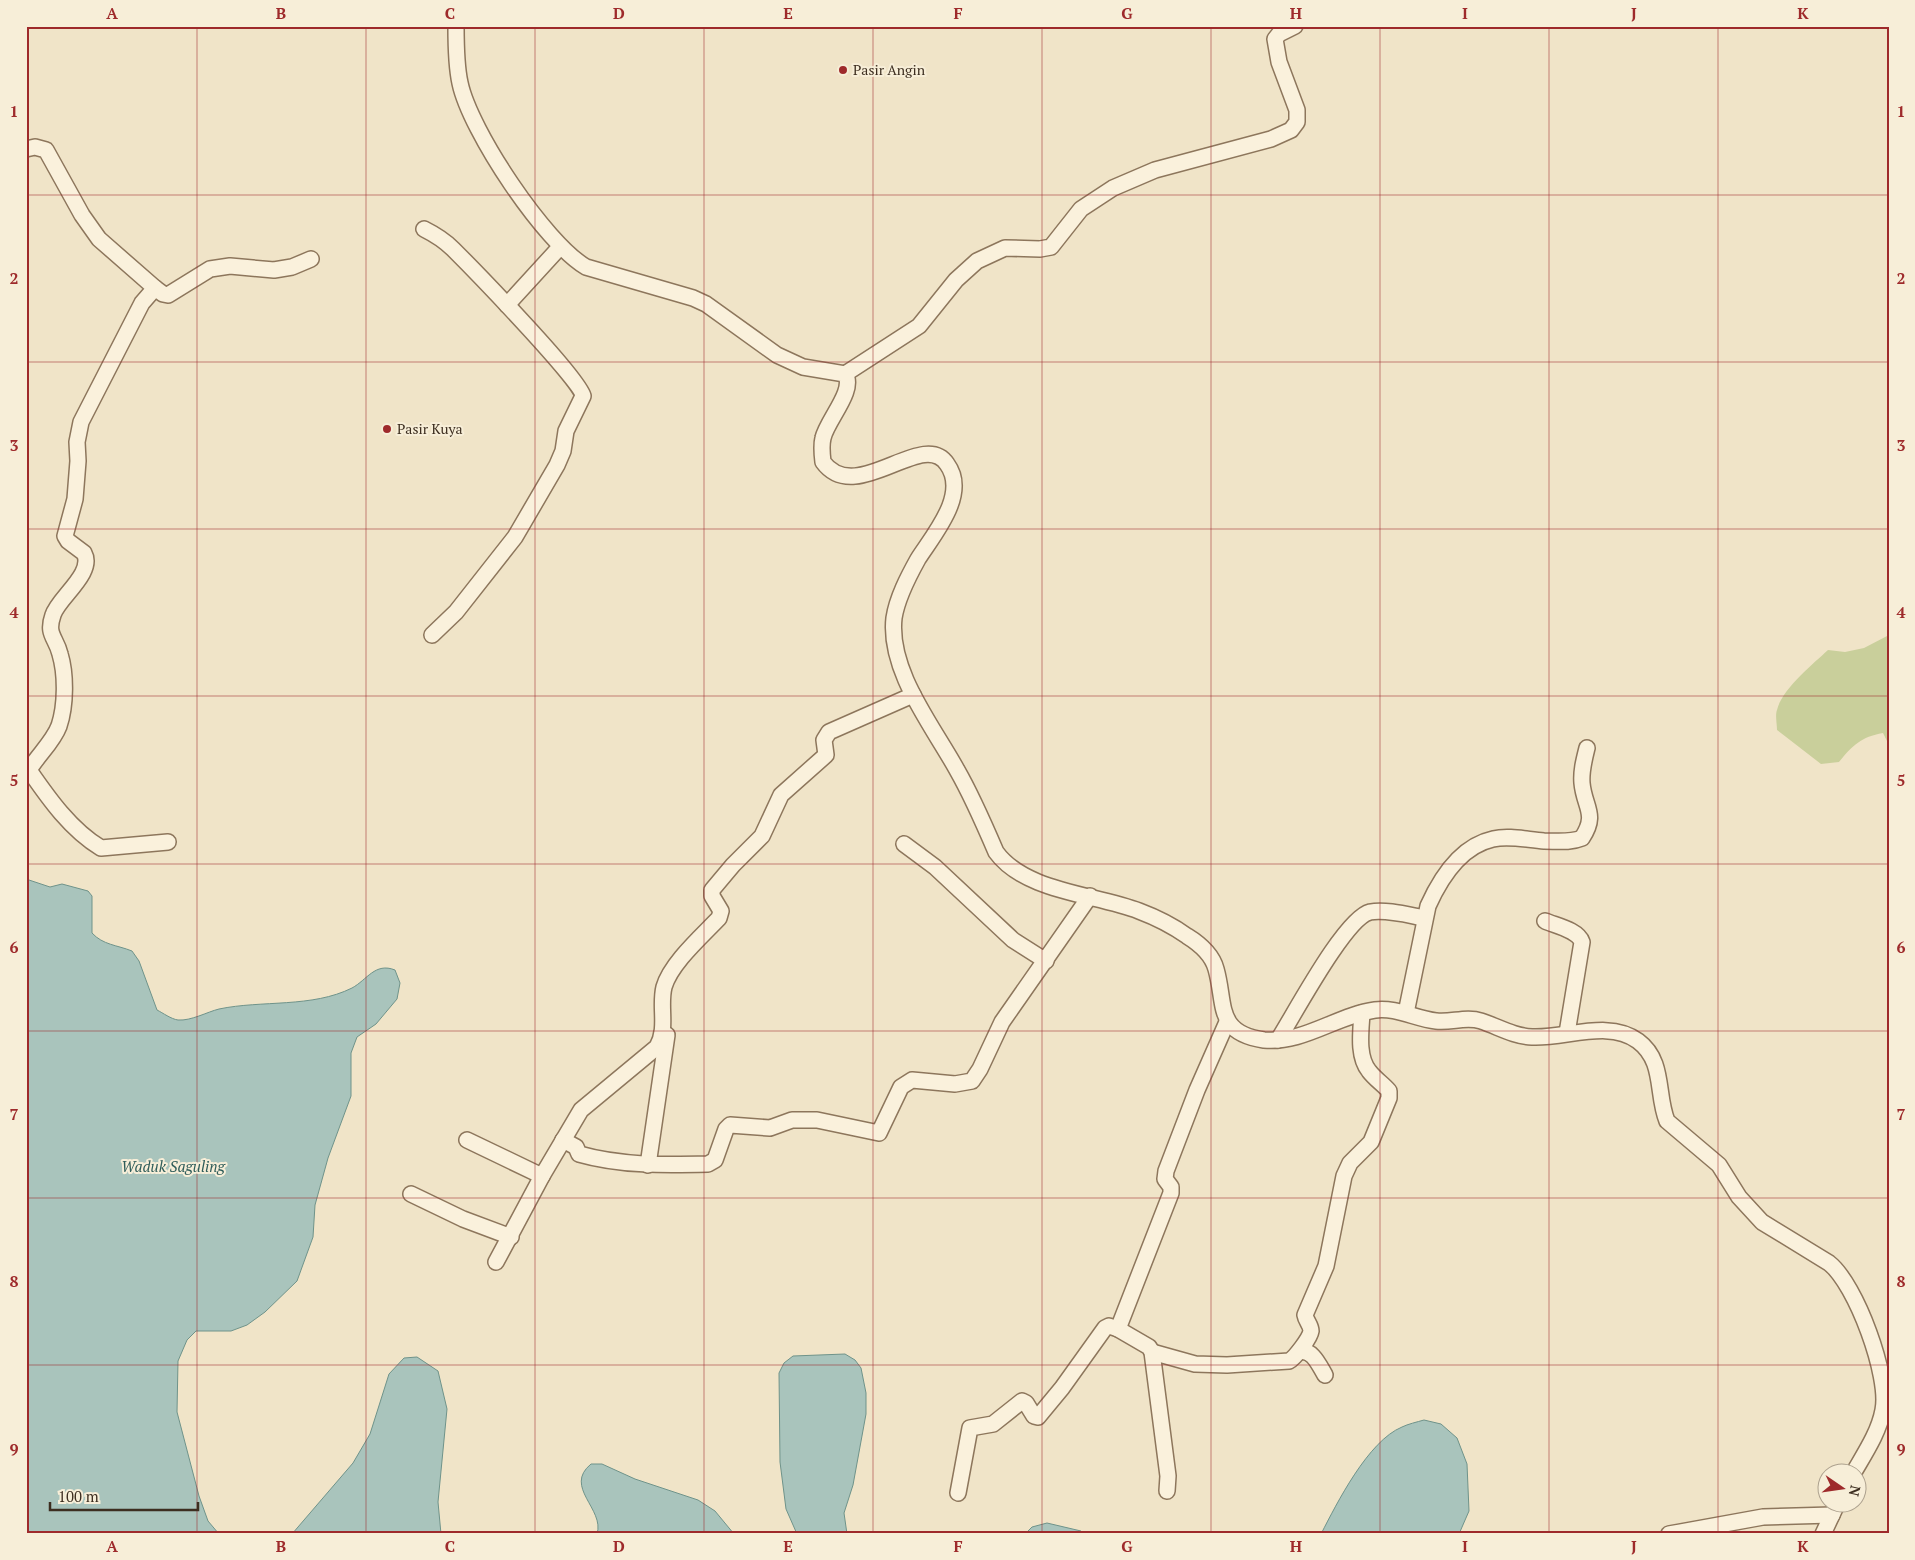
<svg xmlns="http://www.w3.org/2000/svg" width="1915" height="1560" viewBox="0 0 1915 1560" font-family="'PT Serif',serif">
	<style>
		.green { fill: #c9cf9b }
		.water { fill: #a9c4bc; stroke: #6f938a }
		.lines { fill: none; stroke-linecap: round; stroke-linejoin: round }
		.minor-casing { stroke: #8d765c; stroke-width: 18 }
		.minor { stroke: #faf1dc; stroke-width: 15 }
		.grid { fill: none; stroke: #9e2a2b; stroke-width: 1; stroke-opacity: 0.55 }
		.poi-dot { fill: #9e2a2b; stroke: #f7eed8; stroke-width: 2 }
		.labels { text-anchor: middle; stroke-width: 4; stroke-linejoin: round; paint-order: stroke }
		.poi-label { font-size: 14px; fill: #3d2e20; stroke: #f7eed8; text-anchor: start }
		.water-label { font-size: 15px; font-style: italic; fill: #2f5d5a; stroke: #f7eed8 }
		.neatline { fill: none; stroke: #9e2a2b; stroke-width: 2 }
		.grid-label { font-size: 16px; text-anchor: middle; font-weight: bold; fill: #9e2a2b }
	</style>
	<rect width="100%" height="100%" fill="#f0e4c8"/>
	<!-- green -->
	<path class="green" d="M1889,635V745L1883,733C1861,737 1853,745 1839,762L1821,764L1777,730C1777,724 1775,715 1777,710C1782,689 1813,664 1828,650L1845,652L1864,648Z"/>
	<!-- water -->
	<g class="water">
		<path d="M26,879L50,887L62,884L88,891L92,896V933C103,945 117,945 132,951L139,961L157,1010C163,1013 171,1019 178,1020C191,1021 207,1012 219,1009C262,1000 312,1008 352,988C367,980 375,962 395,970L400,983L397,999L376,1024L357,1037L351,1053V1096L328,1158L315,1205L313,1237L297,1281L265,1312L247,1325L231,1331H196L187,1340L178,1361L177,1412L199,1496L208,1521L219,1534H26Z"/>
		<path d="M845,1354L855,1360L861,1368L866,1393V1414L853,1485L844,1513L847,1534H797L786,1509L780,1462L779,1373L784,1363L793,1356Z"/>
		<path d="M417,1357L438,1371L447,1409L438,1502L441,1534H292L353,1463L370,1434L389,1374L404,1358Z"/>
		<path d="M1424,1420L1441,1424L1457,1438L1467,1464L1469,1511L1459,1534H1321C1337,1503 1368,1441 1402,1427C1408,1424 1417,1422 1424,1420Z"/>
		<path d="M591,1464H602L635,1479L698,1500L715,1511L734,1534H597C605,1509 563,1487 591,1464Z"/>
		<path d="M1047,1523L1081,1531L1084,1534H1025L1032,1527Z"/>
	</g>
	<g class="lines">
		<defs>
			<g id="minor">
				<path d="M456,26C456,45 456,65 460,83C470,131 545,243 586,267L693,298L706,304L777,355L803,367L845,374C856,390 827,420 823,438C821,446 822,454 823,462C856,507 923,428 947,464C969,494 934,534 918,559C908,577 897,598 894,618C888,671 933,726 957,770C972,796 984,824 996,852C1025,892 1095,894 1139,911C1155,917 1173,926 1187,936C1200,944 1212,954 1216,969C1226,1004 1215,1033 1264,1040C1302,1044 1338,1015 1375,1010C1396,1007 1416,1019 1436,1021C1451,1023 1466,1016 1481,1021C1499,1027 1513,1036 1532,1037C1565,1039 1609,1019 1638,1041C1665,1061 1656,1094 1667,1121L1719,1165L1739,1197L1762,1222L1829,1263C1856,1284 1890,1377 1883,1410C1879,1432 1865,1453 1854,1472"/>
				<path d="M26,149L35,147L46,150L82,215L99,239L155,288L142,303L81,422L77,442L78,461L75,499L65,536L68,541L84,553C95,573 58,598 53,615C46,635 56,637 60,654C66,674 66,705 59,726C53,742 38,755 29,770C49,799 71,830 101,848L168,842"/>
				<path d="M424,229C434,234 445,241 453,249C471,267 582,381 583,396L566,431L563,451L557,465L515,537L456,612L432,635"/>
				<path d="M155,288L163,294L168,295L210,269L230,266L274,270L292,267L311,259"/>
				<path d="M507,305L560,247"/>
				<path d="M845,374L919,326L956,280L977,261L1005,248L1040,249L1051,247L1081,209L1113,188L1155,170L1271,139L1291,130L1297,122V110L1279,62L1275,39L1279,34L1295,26"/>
				<path d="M904,844L935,867L1013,940L1046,961"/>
				<path d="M1545,921C1557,926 1578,930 1582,942L1567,1033"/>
				<path d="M1406,1013L1428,906C1441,877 1461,846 1493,839C1509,835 1528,840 1544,841C1557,841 1570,843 1582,838C1598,814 1584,807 1582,783C1581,771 1584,760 1587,748"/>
				<path d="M1278,1040C1294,1015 1345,918 1370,912C1386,909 1408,915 1424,918"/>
				<path d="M467,1140L542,1176"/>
				<path d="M563,1140L576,1147L579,1154C621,1166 665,1165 708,1164L715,1160L726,1129L730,1125L770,1128L792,1120H817L879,1133L901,1087L912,1080L955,1084L972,1081L980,1069L1002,1022L1090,896"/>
				<path d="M648,1165L667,1035"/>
				<path d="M411,1194L463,1219L511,1237"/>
				<path d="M496,1262L542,1176L581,1110L657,1047C668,1028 659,1007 664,987C671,963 702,936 719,918L721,911L712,896V890L733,865L762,836L781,795L826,755L824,740L829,732L913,695"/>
				<path d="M1118,1329L1149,1347L1152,1352L1168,1476L1167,1491"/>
				<path d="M1152,1352L1195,1364L1227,1365L1289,1361C1295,1358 1310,1338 1311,1331C1311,1325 1306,1321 1305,1315L1326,1266L1344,1176L1350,1163L1371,1142L1389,1098V1091C1383,1084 1375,1079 1369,1071C1357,1056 1361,1031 1362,1013"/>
				<path d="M1299,1352C1312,1348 1319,1365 1325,1375"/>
				<path d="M958,1493L970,1428L993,1424L1022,1401L1026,1403L1034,1416L1038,1417L1062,1388L1105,1328L1109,1326L1118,1329L1171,1193V1187L1165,1179L1166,1171L1197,1090L1227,1022"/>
				<path d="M1669,1534L1763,1517L1832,1515"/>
				<path d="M1823,1534L1838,1502"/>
			</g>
		</defs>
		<!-- minor casing -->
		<use href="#minor" class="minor-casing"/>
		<!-- minor -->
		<use href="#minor" class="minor"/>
	</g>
	<!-- grid -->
	<path class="grid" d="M197,26V1534M366,26V1534M535,26V1534M704,26V1534M873,26V1534M1042,26V1534M1211,26V1534M1380,26V1534M1549,26V1534M1718,26V1534M26,195H1889M26,362H1889M26,529H1889M26,696H1889M26,864H1889M26,1031H1889M26,1198H1889M26,1365H1889"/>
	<!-- markers -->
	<g class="poi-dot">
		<circle cx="843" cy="70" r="5"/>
		<circle cx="387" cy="429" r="5"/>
	</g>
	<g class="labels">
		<!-- poi labels -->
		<g class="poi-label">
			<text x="853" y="75">Pasir Angin</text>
			<text x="397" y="434">Pasir Kuya</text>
		</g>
		<!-- water labels -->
		<g class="water-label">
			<text x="173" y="1172">Waduk Saguling</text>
		</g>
	</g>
	<!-- border -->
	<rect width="1915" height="1560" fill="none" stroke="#f7eed8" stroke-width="55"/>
	<!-- north arrow -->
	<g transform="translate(1842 1488) rotate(103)"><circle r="24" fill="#f7eed8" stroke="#ada18e"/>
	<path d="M0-4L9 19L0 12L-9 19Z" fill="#9e2a2b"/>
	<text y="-8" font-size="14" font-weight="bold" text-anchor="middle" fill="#3d2e20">N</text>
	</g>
	<!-- scale -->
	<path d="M50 1502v8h148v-8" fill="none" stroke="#3d2e20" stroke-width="2.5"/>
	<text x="58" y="1502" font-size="15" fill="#3d2e20" stroke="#f7eed8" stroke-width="4" paint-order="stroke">100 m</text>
	<rect x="28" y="28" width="1860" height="1504" class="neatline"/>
	<g class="grid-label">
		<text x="112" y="19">A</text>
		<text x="281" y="19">B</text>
		<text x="450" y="19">C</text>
		<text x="619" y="19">D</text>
		<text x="788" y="19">E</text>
		<text x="958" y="19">F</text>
		<text x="1127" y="19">G</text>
		<text x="1296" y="19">H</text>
		<text x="1465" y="19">I</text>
		<text x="1634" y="19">J</text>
		<text x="1803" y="19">K</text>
		<text x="14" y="117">1</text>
		<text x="1901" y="117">1</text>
		<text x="14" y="284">2</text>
		<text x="1901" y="284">2</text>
		<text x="14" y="451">3</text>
		<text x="1901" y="451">3</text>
		<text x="14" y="618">4</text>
		<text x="1901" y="618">4</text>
		<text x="14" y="786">5</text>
		<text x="1901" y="786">5</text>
		<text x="14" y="953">6</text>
		<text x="1901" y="953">6</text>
		<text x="14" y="1120">7</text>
		<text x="1901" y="1120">7</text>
		<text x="14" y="1287">8</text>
		<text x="1901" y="1287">8</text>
		<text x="14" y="1455">9</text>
		<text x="1901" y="1455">9</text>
		<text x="112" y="1552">A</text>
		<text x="281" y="1552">B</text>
		<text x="450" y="1552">C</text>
		<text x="619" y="1552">D</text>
		<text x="788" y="1552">E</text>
		<text x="958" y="1552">F</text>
		<text x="1127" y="1552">G</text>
		<text x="1296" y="1552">H</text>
		<text x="1465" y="1552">I</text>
		<text x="1634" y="1552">J</text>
		<text x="1803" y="1552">K</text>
	</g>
</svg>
